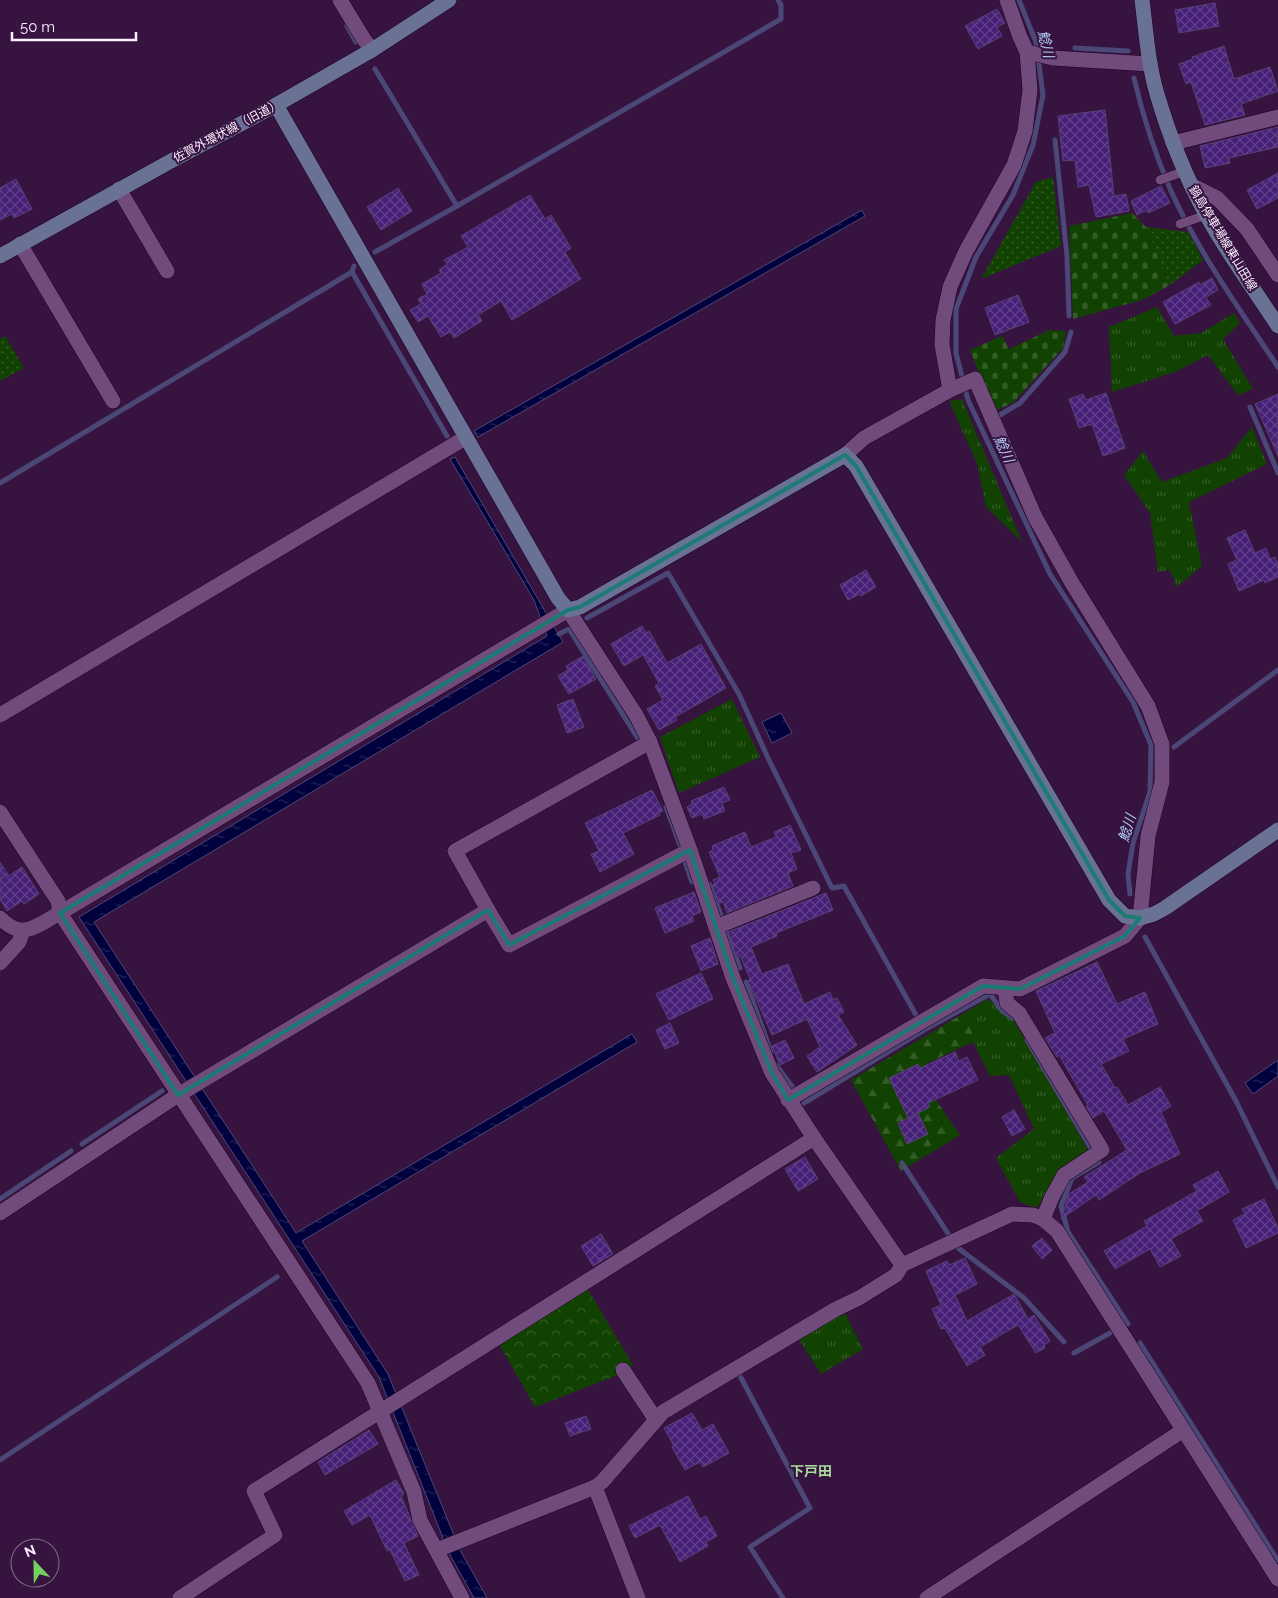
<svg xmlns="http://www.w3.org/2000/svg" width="1278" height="1598" viewBox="0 0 1278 1598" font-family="Raleway,'Noto Sans JP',sans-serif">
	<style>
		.grass { fill: url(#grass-tufts) }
		.forest { fill: url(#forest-firs) }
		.cemetery { fill: url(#cemetery-stones) }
		.park { fill: url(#park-crowns) }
		.garden { fill: url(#garden-dots) }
		.water { fill: url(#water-ripples); stroke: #4b4877 }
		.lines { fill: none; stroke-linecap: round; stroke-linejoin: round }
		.stream { stroke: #4b4877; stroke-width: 5 }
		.building { fill: url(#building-cross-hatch); stroke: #554276 }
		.lane-casing { stroke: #1e0025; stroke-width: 10 }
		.street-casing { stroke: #1e0025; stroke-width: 16 }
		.secondary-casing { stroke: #1e0025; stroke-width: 16 }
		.lane { stroke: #714b7b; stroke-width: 9 }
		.street { stroke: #714b7b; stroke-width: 15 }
		.secondary { stroke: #697295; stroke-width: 15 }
		.marked { fill: none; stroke: #1b7c75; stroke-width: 4; stroke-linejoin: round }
		.labels { text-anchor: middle; stroke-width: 4; stroke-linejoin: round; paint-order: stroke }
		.street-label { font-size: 12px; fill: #fbeeff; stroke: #371440 }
		.water-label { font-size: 14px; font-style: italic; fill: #b2cefa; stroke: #371440 }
		.neighbourhood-label { font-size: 14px; font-weight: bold; fill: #a8da9c; stroke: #371440 }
	</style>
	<defs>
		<pattern id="grass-tufts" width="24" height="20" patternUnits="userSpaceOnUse" patternTransform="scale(1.25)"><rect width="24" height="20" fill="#114201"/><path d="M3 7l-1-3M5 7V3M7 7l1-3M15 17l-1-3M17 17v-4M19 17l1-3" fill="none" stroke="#355e27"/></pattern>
		<pattern id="forest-firs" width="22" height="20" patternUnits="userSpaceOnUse" patternTransform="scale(1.25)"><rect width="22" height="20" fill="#114201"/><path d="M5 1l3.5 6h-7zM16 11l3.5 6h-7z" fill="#355e27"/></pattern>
		<pattern id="cemetery-stones" width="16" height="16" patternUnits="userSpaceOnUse" patternTransform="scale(1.25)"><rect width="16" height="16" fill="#114201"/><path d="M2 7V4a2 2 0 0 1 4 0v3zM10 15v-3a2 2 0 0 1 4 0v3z" fill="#355e27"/></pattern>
		<pattern id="park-crowns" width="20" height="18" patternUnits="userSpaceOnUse" patternTransform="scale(1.25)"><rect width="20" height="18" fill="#114201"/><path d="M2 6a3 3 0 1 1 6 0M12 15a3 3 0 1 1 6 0" fill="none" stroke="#355e27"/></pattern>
		<pattern id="garden-dots" width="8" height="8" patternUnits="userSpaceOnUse" patternTransform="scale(1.25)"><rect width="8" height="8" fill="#114201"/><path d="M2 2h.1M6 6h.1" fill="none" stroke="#355e27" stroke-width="1.8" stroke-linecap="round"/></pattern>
		<pattern id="water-ripples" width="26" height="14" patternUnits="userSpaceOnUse" patternTransform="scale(1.25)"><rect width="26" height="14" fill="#00013d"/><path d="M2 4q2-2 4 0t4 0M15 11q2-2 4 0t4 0" fill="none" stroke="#26265a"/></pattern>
		<pattern id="building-cross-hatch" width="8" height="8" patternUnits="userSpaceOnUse" patternTransform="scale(1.25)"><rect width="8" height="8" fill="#461f77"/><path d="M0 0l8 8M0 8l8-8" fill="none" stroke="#62408b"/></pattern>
	</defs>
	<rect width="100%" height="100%" fill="#371440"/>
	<!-- grass -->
	<g class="grass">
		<path d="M1157,307L1174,336L1201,333L1234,313L1240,323L1223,339L1253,389L1238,395L1208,355L1175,372L1112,392L1109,327Z"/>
		<path d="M962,399L1022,542L986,507L977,463L949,401Z"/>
		<path d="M1252,427L1267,464L1189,502L1202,566L1177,587L1170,570L1158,572L1150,513L1124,475L1143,451L1162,482L1227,458Z"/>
		<path d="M732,699L760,757L679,793L660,737Z"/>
		<path d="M988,999L1015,1022L1088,1150L1060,1170L1037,1208L1020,1202L996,1158L1034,1129L1009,1075L990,1076L973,1042L969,1010Z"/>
		<path d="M845,1313L863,1349L821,1374L798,1338Z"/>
	</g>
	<!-- forest -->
	<path class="forest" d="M969,1010L973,1042L925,1064L931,1093L960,1135L901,1171L851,1080Z"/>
	<!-- cemetery -->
	<g class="cemetery">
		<path d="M1132,213L1146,227L1170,285L1142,300L1073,319L1069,226Z"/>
		<path d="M1049,330L1066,331L1063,348L1013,403L994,411L970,350L1002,336L1009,349Z"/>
	</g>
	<!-- park -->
	<path class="park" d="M587,1288L633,1365L618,1375L535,1407L499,1344Z"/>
	<!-- garden -->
	<g class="garden">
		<path d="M1053,177L1061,246L981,279L1036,182Z"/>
		<path d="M1146,227L1188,232L1203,260L1170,285Z"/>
		<path d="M5,336L24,368L0,381V339Z"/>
	</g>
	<!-- water -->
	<g class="water">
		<path d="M862,210L865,216L478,437L474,431Z"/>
		<path d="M455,457L563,642L94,922L296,1233L632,1034L637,1042L302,1241L388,1374L460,1550L487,1598H474L449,1553L379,1377L79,917L547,636L534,600L450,459Z"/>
		<path d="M781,713L792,733L772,743L762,722Z"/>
		<path d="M1278,1060V1076L1253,1094L1245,1083Z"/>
	</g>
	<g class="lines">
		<!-- stream -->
		<g class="stream">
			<path d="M1019,0L1036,42L1043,95L1033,145L1013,195L976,257L956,309V353L968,400L1050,574L1133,702L1151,745L1150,792L1133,843L1128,874L1130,894"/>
			<path d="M347,26L356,42"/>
			<path d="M1075,48L1128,51"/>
			<path d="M375,69L457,206L375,252"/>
			<path d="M1134,78C1143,117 1155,154 1171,191C1199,253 1240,310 1278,367"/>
			<path d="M1055,140L1067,256L1069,316"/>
			<path d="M457,206L781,19V5L778,0"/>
			<path d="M354,266L352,272L447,436"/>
			<path d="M1250,407L1278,473"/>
			<path d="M1000,415L1020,403L1065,352L1071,332"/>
			<path d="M0,483L352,272"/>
			<path d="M587,618L668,573L739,694L768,758L832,888L844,886L916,1015"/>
			<path d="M559,634L569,629L639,740"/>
			<path d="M1174,747L1278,670"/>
			<path d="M666,807L681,848"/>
			<path d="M685,862L692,882"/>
			<path d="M709,884L722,918"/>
			<path d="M726,930L740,968"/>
			<path d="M1145,937L1236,1101L1278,1187"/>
			<path d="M746,982L771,1052"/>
			<path d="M1027,1040L1090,1147"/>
			<path d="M776,1065L794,1089"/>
			<path d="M804,1103L924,1030L990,994L1002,1011L1013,1018"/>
			<path d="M82,1144L162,1091"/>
			<path d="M1099,1162L1072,1178L1061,1206L1068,1232L1128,1324"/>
			<path d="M902,1163L949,1235"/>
			<path d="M0,1199L71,1151"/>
			<path d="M958,1248L1024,1298L1064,1342"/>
			<path d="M1140,1343L1278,1561"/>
			<path d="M1074,1353L1110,1333"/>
			<path d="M739,1374L810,1508L750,1547L783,1598"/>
			<path d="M0,1460L277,1277"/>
		</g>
	</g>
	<!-- building -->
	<g class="building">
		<path d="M1215,3L1219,26L1179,33L1175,10Z"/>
		<path d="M997,9L1005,23L997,27L1002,36L978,49L965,26Z"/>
		<path d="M1224,46L1234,79L1270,67L1278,91L1241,104L1245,115L1205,125L1191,82L1186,84L1179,64L1193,59L1192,57Z"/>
		<path d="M1105,110L1114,196L1126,194L1129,211L1096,217L1089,185L1078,187L1075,160L1063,161L1058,116Z"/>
		<path d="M1278,127V147L1229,158L1230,163L1205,168L1200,146Z"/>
		<path d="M1278,173V198L1257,209L1247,190Z"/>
		<path d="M16,179L32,209L14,218L12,214L0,220V188Z"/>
		<path d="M1161,186L1170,203L1148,213L1147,210L1137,215L1131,201Z"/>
		<path d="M398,188L412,211L381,230L367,207Z"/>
		<path d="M530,195L545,219L551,215L571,248L565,252L581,279L512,320L501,301L478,315L482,321L454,338L450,332L441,337L428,316L418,322L410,310L421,304L418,299L427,294L422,284L441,273L439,270L447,264L444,260L468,247L461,236Z"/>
		<path d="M1212,278L1218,290L1206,297L1211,305L1175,324L1163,302L1199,282L1200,285Z"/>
		<path d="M1018,295L1029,322L995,335L985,308Z"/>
		<path d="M1106,393L1125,448L1103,456L1092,424L1079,428L1069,399L1083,394L1086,400Z"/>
		<path d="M1278,394V456L1255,404Z"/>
		<path d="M1245,530L1255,553L1266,548L1270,559L1275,557L1278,564V577L1265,583L1264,580L1239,591L1228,564L1237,560L1227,538Z"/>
		<path d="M866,570L876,587L861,596L860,594L848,600L840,585Z"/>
		<path d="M642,626L646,633L649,631L667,663L701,644L726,688L675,717L677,720L659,730L647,709L663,700L655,686L659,683L643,655L624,666L611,644Z"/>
		<path d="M583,656L596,679L569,694L558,676L568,670L566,666Z"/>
		<path d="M573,699L584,727L567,733L557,705Z"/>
		<path d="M724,787L730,800L722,803L725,811L704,819L702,814L692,818L687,807L692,804L691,801Z"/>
		<path d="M652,790L663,811L659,813L660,815L623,833L634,854L600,872L591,854L599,851L585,823Z"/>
		<path d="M790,825L801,850L791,853L797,869L788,873L793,886L727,913L723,902L718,904L712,885L715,884L713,880L720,877L709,852L713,850L712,846L745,832L751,847L776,837L774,832Z"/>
		<path d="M0,862L9,876L22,867L39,894L24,904L22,901L7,911L0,899Z"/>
		<path d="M694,892L701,912L692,916L694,921L665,933L655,908Z"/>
		<path d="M826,893L833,910L776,933L777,936L751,947L762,974L788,964L804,1004L830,992L833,1000L837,998L844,1012L838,1015L857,1045L817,1072L807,1056L820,1047L807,1019L772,1035L748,981L750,979L740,955L736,957L728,932Z"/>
		<path d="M710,938L718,964L701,971L691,946Z"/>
		<path d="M1097,962L1117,1004L1145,992L1158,1024L1123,1039L1129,1051L1101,1064L1115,1088L1117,1087L1128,1105L1160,1087L1171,1106L1161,1112L1180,1154L1140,1173L1099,1200L1096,1195L1061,1219L1069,1194L1088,1182L1084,1177L1127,1150L1104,1111L1093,1118L1086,1106L1088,1105L1059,1055L1057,1057L1045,1038L1055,1033L1036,991Z"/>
		<path d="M701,973L713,999L669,1020L656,994Z"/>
		<path d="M670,1023L679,1043L665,1049L656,1030Z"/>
		<path d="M785,1040L794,1058L780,1065L772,1046Z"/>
		<path d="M955,1052L959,1061L967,1057L978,1080L928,1103L930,1107L908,1118L889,1078L918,1064L920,1068Z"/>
		<path d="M1014,1110L1025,1129L1012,1136L1002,1117Z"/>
		<path d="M918,1113L928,1134L907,1144L898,1123Z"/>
		<path d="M805,1157L818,1179L798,1191L785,1169Z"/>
		<path d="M1218,1171L1229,1192L1197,1211L1203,1221L1171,1239L1181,1256L1160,1267L1150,1249L1115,1269L1104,1251L1147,1226L1144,1221L1197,1191L1193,1185Z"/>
		<path d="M1264,1199L1278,1228V1233L1246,1248L1233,1220L1245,1214L1242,1209Z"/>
		<path d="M601,1234L613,1254L593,1266L581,1246Z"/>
		<path d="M1042,1238L1052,1250L1042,1259L1032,1246Z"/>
		<path d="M965,1258L977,1284L955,1295L967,1321L1014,1294L1028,1319L1034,1315L1050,1341L1044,1345L1045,1348L1036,1353L1018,1325L980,1347L985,1355L967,1366L945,1328L941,1329L932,1309L941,1305L926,1271L947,1261L949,1265Z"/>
		<path d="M692,1413L702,1430L713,1424L729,1453L703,1467L700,1462L685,1470L672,1447L674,1446L664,1428Z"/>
		<path d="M586,1416L591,1429L570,1436L565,1423Z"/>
		<path d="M369,1430L378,1444L325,1475L318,1462Z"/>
		<path d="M396,1480L404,1494L401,1496L418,1536L404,1543L419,1575L405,1581L390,1550L387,1551L370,1515L352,1525L344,1511Z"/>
		<path d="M688,1496L700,1519L706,1516L717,1536L706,1542L708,1546L680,1562L660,1525L635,1538L629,1526Z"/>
	</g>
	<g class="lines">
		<defs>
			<g id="lane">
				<path d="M1160,180L1185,171"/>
				<path d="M1180,224L1206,215"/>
			</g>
			<g id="street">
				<path d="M340,0L363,38L372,50"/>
				<path d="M1027,52L1053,58L1150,64"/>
				<path d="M1173,143L1278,117"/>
				<path d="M1191,185L1217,198L1247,229L1278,275"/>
				<path d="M119,189L167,271"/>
				<path d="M20,244L113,401"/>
				<path d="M950,390L942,345L943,320L950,287L966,251L1014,165L1025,131L1030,90L1027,52L1020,37L1007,0"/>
				<path d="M0,715L465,438"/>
				<path d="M0,812L58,901L60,913L368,1383L414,1492L420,1520L462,1598"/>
				<path d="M488,910L455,851L650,742"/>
				<path d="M0,918C23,941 35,926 60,913L568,610L636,715L650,742L690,850L733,978L772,1073L814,1138L902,1265"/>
				<path d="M716,927L813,888"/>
				<path d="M0,963L19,942L23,931"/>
				<path d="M1005,988L1007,1003L1019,1013L1102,1150L1064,1175L1052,1197L1043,1219"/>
				<path d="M788,1100L983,986L1020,989L1125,936L1140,918L1148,836L1162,782V744L1148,706L1072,583L1035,517L975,379L950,390L864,438L845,455"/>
				<path d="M0,1213L178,1095L488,910L509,945L690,850"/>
				<path d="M623,1370L656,1420"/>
				<path d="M595,1487L638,1598"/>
				<path d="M437,1550L595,1487L602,1482L663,1412L836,1309L859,1298L896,1275L902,1265L1012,1214L1033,1215L1043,1219L1057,1231L1278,1579"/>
				<path d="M180,1598L275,1535L254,1491L814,1138"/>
				<path d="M927,1598L1182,1431"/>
			</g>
			<g id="secondary">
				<path d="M1142,0C1146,31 1148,64 1157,94C1169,135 1185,176 1206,214C1227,253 1254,289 1278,326"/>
				<path d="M276,105L558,598L568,610L580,607L845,455L856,466L1109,900L1125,916L1140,918L1154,914L1165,908L1278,830"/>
				<path d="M0,256L171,161L276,105L372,50L449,0"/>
			</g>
		</defs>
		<!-- lane casing -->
		<use href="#lane" class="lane-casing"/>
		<!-- street casing -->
		<use href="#street" class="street-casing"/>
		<!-- secondary casing -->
		<use href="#secondary" class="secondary-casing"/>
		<!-- lane -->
		<use href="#lane" class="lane"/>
		<!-- street -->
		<use href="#street" class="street"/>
		<!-- secondary -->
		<use href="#secondary" class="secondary"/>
	</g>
	<!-- marked area -->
	<path class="marked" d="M845,455L856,466L1109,900L1125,916L1140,918L1125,936L1020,989L983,986L788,1100L772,1073L733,978L690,850L509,945L488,910L178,1095L60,913L568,610L580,607Z"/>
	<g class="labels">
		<!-- street labels -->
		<g class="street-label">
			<text transform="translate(227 131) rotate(-28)" y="4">佐賀外環状線（旧道）</text>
			<text transform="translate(1223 238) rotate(59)" y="4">鍋島停車場線東山田線</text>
		</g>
		<!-- water labels -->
		<g class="water-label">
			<text transform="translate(1046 44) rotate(77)" y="5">鯰川</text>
			<text transform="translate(1004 449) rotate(65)" y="5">鯰川</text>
			<text transform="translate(1127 828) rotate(-73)" y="5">鯰川</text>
		</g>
		<!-- neighbourhood labels -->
		<g class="neighbourhood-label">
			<text x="811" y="1476">下戸田</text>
		</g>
	</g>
	<!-- north arrow -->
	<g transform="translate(35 1563) rotate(338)"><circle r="24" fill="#371440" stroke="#856b8c"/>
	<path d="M0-4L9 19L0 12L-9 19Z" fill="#74d25c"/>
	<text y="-8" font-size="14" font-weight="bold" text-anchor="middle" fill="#fbeeff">N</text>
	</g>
	<!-- scale -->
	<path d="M12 32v8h124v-8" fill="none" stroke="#fbeeff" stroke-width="2.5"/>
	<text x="20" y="32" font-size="15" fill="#fbeeff" stroke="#371440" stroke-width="4" paint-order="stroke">50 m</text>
</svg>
